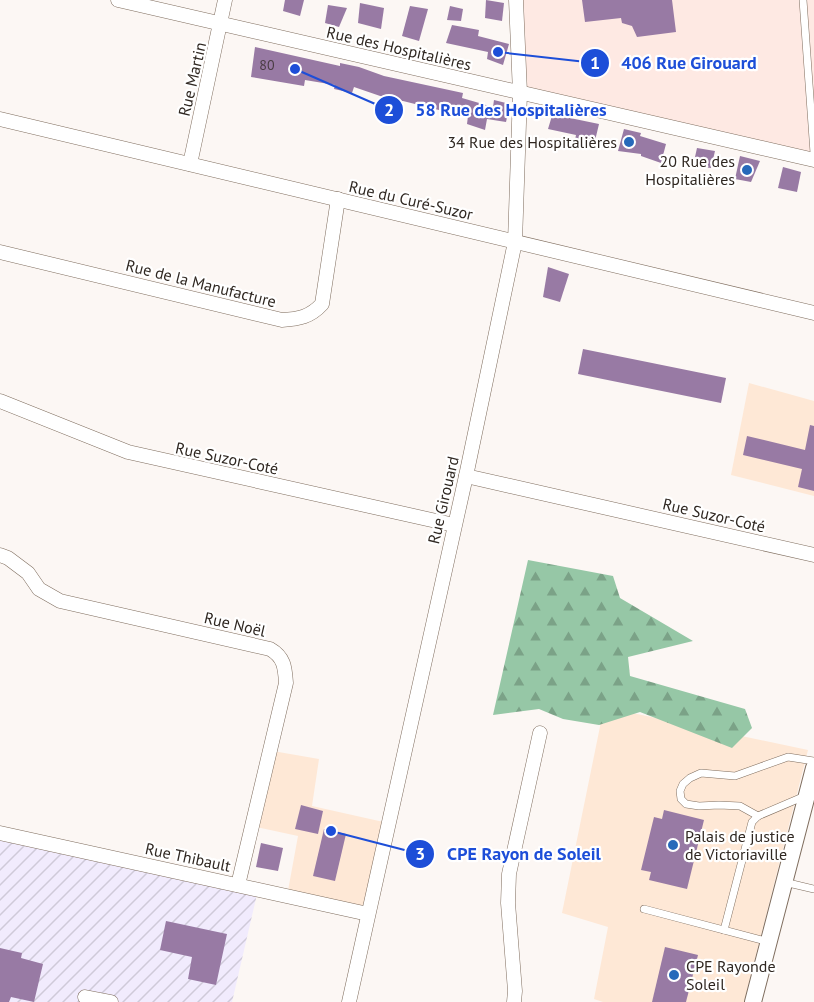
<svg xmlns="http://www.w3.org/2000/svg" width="814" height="1002" viewBox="0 0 814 1002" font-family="'PT Sans',sans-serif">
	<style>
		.built { fill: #fee8d6 }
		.industrial { fill: url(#industrial-furrows) }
		.medical { fill: #fee9e3 }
		.forest { fill: url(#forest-firs) }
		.building { fill: #987aa4 }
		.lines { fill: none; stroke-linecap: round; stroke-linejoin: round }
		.service-casing { stroke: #7f6d5e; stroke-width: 8 }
		.minor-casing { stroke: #7f6d5e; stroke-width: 15 }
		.tertiary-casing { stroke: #7f6d5e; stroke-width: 18 }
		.service { stroke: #fff; stroke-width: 7 }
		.minor { stroke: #fff; stroke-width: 14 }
		.tertiary { stroke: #fff; stroke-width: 16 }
		.poi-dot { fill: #2669ba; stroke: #fff; stroke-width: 2 }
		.labels { text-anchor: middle; stroke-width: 4.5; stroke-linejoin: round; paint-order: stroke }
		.number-label { font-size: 14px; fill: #493c42 }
		.street-label { font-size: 16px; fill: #2f2721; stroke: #fff }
		.poi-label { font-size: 16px; fill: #2f2721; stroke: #fff; text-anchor: end }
		.leader { fill: none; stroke: #1d4ed8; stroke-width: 2 }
		.callout-dot { fill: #1d4ed8; stroke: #fff; stroke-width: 2 }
		.mark-label { font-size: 18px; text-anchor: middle; font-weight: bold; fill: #fff }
		.callout-label { font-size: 18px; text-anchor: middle; font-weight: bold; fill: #1d4ed8; stroke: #fff; stroke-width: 4.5; stroke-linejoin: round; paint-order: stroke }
	</style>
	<defs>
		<pattern id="industrial-furrows" width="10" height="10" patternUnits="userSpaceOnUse" patternTransform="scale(1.5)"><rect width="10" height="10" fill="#f1ebfd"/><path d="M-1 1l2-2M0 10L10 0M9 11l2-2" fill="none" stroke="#cfcad9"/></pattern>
		<pattern id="forest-firs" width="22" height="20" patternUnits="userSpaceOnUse" patternTransform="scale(1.5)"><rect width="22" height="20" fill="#96c7a6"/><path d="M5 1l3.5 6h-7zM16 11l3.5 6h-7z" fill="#7ba287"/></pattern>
	</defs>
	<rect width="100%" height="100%" fill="#fcf7f4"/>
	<!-- built -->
	<g class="built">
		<path d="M749,383L814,401V496L731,475Z"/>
		<path d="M604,707L808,750L744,1002H603L594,999L608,927L562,913Z"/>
		<path d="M267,750L319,759L312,806L388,823L368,914L287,896L298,836L252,826Z"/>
	</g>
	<!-- industrial -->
	<path class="industrial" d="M0,833L258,890L232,1002H0Z"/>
	<!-- medical -->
	<path class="medical" d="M516,0H814V160L520,93Z"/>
	<!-- forest -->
	<path class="forest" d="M528,560L613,576L620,598L693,641L628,657L630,676L745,709L752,728L732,748L640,712L599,725L563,719L539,709L493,715Z"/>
	<!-- building -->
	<g class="building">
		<path d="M285,0H304L300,16L283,11Z"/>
		<path d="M486,0L504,3L502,21L485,18Z"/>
		<path d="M582,0H672L676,32L637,37L632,26L622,23L621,18L585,22Z"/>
		<path d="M360,3L384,8L381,29L358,23Z"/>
		<path d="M328,5L347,8L339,27L325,23Z"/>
		<path d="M410,6L428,9L419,41L402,36Z"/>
		<path d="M450,6L463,9L461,21L447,20Z"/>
		<path d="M452,25L479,30L478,36L509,44L503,65L487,59L488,52L446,43Z"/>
		<path d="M255,47L340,66V63L359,67L384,76L463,93L462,98L493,107L494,100L510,104L506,122L487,119L485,130L467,124L468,116L443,113V111L403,101L386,100V98L354,87L352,93L334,89L335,85L305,80L304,86L251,77Z"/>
		<path d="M554,109L571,113L570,118L599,124L594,145L575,140L576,135L548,129Z"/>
		<path d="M624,129L641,133L640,136L666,144L661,163L641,156V154L618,151Z"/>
		<path d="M697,148L715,151L711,168L693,166Z"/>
		<path d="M740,156L760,161L751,182L735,179Z"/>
		<path d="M783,167L801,172L797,192L778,188Z"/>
		<path d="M548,267L569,274L560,302L543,297Z"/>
		<path d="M583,349L726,378L721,403L578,374Z"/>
		<path d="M810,425L814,426V491L798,487L802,469L743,455L747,436L805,450Z"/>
		<path d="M301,805L323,811L318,834L295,829Z"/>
		<path d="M664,810L704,820L687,889L649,880L651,872L641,870L654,817L662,819Z"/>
		<path d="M324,829L346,834L335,881L313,876Z"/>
		<path d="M261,843L283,848L278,871L256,867Z"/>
		<path d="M166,921L227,934L216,985L188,979L192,957L160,950Z"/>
		<path d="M665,947L698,955L686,1002H652Z"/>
		<path d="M0,948L22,953L21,958L43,964L34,1002L11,997L9,1002H0Z"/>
	</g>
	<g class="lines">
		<defs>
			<g id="service">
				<path d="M803,0L814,153"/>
				<path d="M758,816L740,806L719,805L699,806L686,804L681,799L680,791L683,784L690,778L701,773L735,776L788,757L814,761"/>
				<path d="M784,882L814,889"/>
				<path d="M644,909L769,942"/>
				<path d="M724,930L752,822L758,816L805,796"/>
			</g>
			<g id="minor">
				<path d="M118,0L814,160"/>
				<path d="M0,119L814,313"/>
				<path d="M190,164L225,0"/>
				<path d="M0,252L282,320C299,319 310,317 322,304L338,199"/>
				<path d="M0,401L128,452L454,525"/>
				<path d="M466,476L814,555"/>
				<path d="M0,555L8,558L28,573L39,589L60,601L270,649C284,657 285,667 286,683L238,885"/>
				<path d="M0,833L368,914"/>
				<path d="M85,997L111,1002"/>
				<path d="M349,1002L466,476L515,242L520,93L516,0"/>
				<path d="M514,1002L515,991L508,903L509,874L540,733"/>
			</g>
			<path id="tertiary" d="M753,1002L814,768"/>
		</defs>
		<!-- service casing -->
		<use href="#service" class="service-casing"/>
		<!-- minor casing -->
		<use href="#minor" class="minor-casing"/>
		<!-- tertiary casing -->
		<use href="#tertiary" class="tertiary-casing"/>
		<!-- service -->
		<use href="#service" class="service"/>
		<!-- minor -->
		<use href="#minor" class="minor"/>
		<!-- tertiary -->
		<use href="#tertiary" class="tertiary"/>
	</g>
	<!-- markers -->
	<g class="poi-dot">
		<circle cx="629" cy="142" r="6"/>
		<circle cx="747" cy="170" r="6"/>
		<circle cx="673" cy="845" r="6"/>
		<circle cx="674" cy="975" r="6"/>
	</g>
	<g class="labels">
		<!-- number labels -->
		<g class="number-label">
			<text x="267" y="70">80</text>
		</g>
		<!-- street labels -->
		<g class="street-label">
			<text transform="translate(399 48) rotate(13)" y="6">Rue des Hospitalières</text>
			<text transform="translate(192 79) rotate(-77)" y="6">Rue Martin</text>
			<text transform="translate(411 200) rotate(13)" y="6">Rue du Curé-Suzor</text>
			<text transform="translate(201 283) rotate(14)" y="6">Rue de la Manufacture</text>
			<text transform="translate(227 458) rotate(12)" y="6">Rue Suzor-Coté</text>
			<text transform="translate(443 500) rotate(-77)" y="6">Rue Girouard</text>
			<text transform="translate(714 515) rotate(13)" y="6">Rue Suzor-Coté</text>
			<text transform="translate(235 624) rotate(13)" y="6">Rue Noël</text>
			<text transform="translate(188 857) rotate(12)" y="6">Rue Thibault</text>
		</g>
		<!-- poi labels -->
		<g class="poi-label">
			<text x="617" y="148">34 Rue des Hospitalières</text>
			<text x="735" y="167">20 Rue des<tspan x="735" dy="18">Hospitalières</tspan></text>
			<text x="685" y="842" text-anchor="start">Palais de justice<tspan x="685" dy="18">de Victoriaville</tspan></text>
			<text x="686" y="972" text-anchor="start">CPE Rayonde<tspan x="686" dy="18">Soleil</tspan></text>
		</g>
	</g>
	<!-- callouts -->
	<path class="leader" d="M498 52L595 63M295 69L389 110M331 831L420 854"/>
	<g class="callout-dot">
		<circle cx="498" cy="52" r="6"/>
		<circle cx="295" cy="69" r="6"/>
		<circle cx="331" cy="831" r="6"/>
		<circle cx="595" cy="63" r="15"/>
		<circle cx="389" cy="110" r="15"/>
		<circle cx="420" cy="854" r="15"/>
	</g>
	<g class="mark-label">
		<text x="595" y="69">1</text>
		<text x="389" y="116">2</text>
		<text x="420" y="860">3</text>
	</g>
	<g class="callout-label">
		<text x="689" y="69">406 Rue Girouard</text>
		<text x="511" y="116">58 Rue des Hospitalières</text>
		<text x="524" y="860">CPE Rayon de Soleil</text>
	</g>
</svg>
